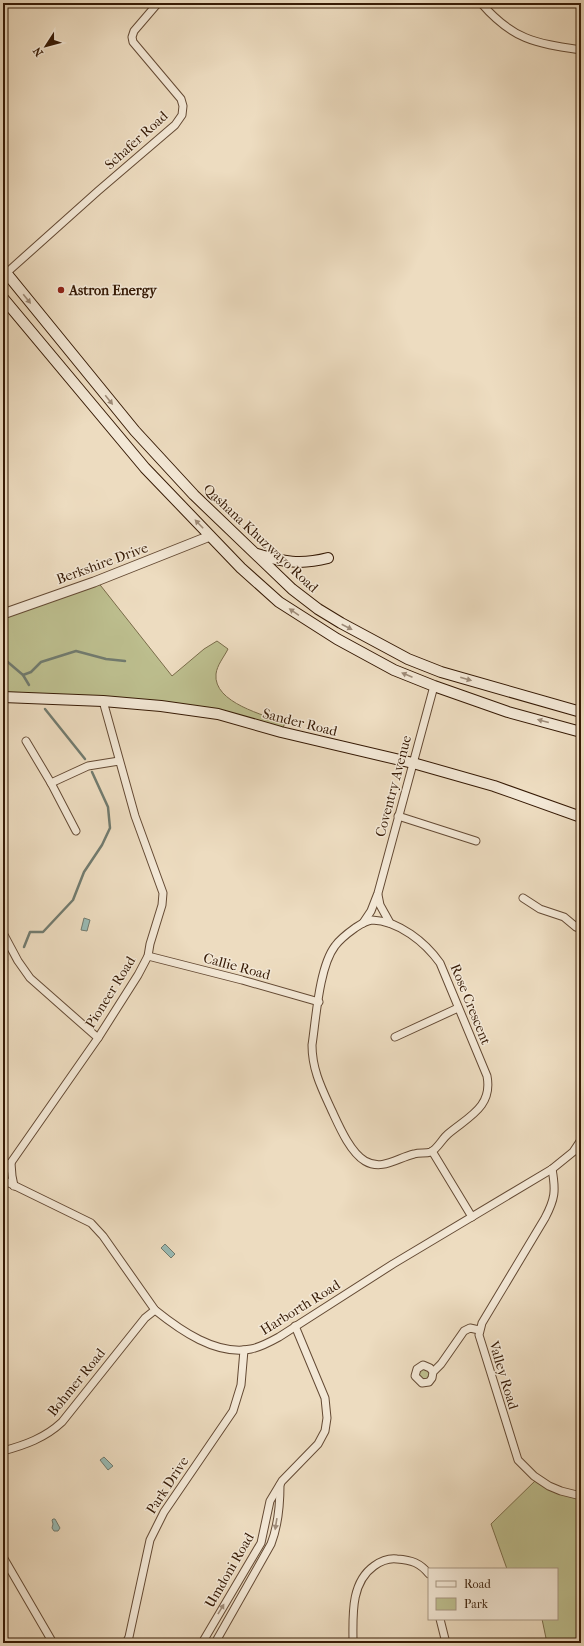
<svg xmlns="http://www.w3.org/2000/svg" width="584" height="1646" viewBox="0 0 584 1646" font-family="'IM FELL French Canon',serif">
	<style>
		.green { fill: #bdbf8f; stroke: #7a6c4a }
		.water { fill: #99bbb5; stroke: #717b6f }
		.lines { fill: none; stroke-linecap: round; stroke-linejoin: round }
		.stream { stroke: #717b6f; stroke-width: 2.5 }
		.minor-casing { stroke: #644a34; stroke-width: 9 }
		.tertiary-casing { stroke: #644a34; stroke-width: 11 }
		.secondary-casing { stroke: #361a05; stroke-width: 12 }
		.minor { stroke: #f3e8d6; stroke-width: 7 }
		.tertiary { stroke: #f3e8d6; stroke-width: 9 }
		.secondary { stroke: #f3e8d6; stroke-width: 10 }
		.oneway { fill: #9e8b78 }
		.poi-dot { fill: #8f2418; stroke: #f3e8d6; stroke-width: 1.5 }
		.labels { text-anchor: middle; stroke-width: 3; stroke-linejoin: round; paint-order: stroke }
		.street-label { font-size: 14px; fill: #361a05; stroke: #f3e8d6 }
		.poi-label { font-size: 14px; font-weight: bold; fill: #361a05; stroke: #f3e8d6; text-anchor: start }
	</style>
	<rect width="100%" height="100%" fill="#eddcc0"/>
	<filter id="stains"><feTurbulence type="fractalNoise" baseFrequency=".005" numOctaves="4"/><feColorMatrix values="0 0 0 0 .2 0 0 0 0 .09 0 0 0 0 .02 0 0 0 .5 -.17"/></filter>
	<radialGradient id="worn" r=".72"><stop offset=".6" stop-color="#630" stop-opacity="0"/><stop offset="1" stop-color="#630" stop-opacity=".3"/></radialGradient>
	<!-- green -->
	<g class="green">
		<path d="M97,581L172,676L204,649L217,641L228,649C224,657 217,665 216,674C213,703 265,715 285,723L281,732L218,715L3,697V615Z"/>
		<path d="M423,1369L430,1371L429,1379L424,1381L419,1377V1373Z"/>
		<path d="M537,1479L581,1497V1643H547L542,1619H557V1569H507L491,1524Z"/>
	</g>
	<!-- water -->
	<g class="water">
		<path d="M84,918L90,920L87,931L81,930Z"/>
		<path d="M165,1244L175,1254L171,1258L161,1248Z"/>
		<path d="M104,1457L113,1466L108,1470L100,1460Z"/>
		<path d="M53,1519H55L60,1528L58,1531H54L52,1528L53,1524L52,1520Z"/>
	</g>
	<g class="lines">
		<!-- stream -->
		<g class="stream">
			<path d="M3,658L23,675L31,672L41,662L76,651L106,659L125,661"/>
			<path d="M23,675L29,685"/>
			<path d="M45,709L85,759"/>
			<path d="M24,947L30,932H43L73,900L84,872L102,845L110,828L108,807L92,772"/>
			<path d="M3,962L7,960"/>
		</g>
		<defs>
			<g id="minor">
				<path d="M481,3C513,40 535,43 581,50"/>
				<path d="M3,276L98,191L175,125L182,115L183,106L181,99L133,42L132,37L134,31L158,3"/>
				<path d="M26,741L51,783L76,831"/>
				<path d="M51,783L88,766L119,761"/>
				<path d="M398,816L476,841"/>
				<path d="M378,895L380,905L390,923"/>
				<path d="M523,898L540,909L564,917L576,927L581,929"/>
				<path d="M372,920C399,921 425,942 440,963L487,1076C493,1107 468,1117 448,1134C442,1139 438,1148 431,1152C425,1154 420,1152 414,1154C397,1158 382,1171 365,1161C350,1152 339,1126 332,1111C322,1089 312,1070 312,1045C316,1019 319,967 335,946C340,939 348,933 355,928C361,924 365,921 372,920Z"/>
				<path d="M363,923L371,911L378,893L434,686"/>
				<path d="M3,933L18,961L30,978L98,1038"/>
				<path d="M148,956L242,980L319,1002"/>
				<path d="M395,1037L458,1008"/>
				<path d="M432,1151L472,1217"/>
				<path d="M11,1163L12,1176L14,1186"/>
				<path d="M552,1169C556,1191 555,1199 545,1218L482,1323L479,1335L518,1460L534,1476L549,1486L561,1491L581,1496"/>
				<path d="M3,1174L98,1038L138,975L148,956L150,944L162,905L163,893L135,816L103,701"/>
				<path d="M3,1180L91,1223L103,1236L155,1310C180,1330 216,1356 251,1349C261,1347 270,1342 279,1337L393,1264L552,1169L573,1152L581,1140"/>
				<path d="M433,1372L430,1368L423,1365L417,1369L415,1376L422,1383L429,1382L432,1378L433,1372L441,1364L464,1331L470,1328L479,1330"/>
				<path d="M3,1451C25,1445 45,1438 62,1422L145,1318L155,1310"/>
				<path d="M3,1557L53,1643"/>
				<path d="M440,1619L446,1643"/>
				<path d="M126,1643L129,1637L150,1540L164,1512L233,1411L241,1385L244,1350"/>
				<path d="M202,1643L261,1543L270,1501L282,1481L318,1444L325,1431L327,1418L325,1398L295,1326"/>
				<path d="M215,1643L271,1544C278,1526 280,1505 280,1485"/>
				<path d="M353,1643C353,1617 350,1583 374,1566C381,1561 389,1558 397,1559C412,1560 420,1563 429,1574"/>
			</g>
			<path id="tertiary" d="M3,614L94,582L210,536"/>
			<g id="secondary">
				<path d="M3,269L135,431L194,495L292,589L318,609L341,623L408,659L441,672L581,712"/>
				<path d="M3,298L145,468L241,568L279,602L337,639L394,670L434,686L508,712L581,732"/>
				<path d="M257,554C283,562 301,565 328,558"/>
				<path d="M3,697L103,701L161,706L218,714L281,732L413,763L494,786L581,817"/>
			</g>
		</defs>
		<!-- minor casing -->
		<use href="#minor" class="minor-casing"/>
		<!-- tertiary casing -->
		<use href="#tertiary" class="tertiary-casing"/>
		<!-- secondary casing -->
		<use href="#secondary" class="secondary-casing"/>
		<!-- minor -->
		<use href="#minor" class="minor"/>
		<!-- tertiary -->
		<use href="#tertiary" class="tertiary"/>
		<!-- secondary -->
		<use href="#secondary" class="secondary"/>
	</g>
	<!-- one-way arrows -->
	<defs><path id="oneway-solid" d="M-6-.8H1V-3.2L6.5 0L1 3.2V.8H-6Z"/></defs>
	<g class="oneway">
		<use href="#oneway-solid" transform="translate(27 299) rotate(51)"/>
		<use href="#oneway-solid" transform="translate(109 400) rotate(51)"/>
		<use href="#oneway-solid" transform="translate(199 524) rotate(-134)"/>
		<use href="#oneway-solid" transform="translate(294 612) rotate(-146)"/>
		<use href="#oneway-solid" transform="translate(347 627) rotate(27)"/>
		<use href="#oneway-solid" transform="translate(407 675) rotate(-157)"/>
		<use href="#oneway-solid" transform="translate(466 679) rotate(16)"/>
		<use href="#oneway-solid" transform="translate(543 721) rotate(-165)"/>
		<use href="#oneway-solid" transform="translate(276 1524) rotate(99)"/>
		<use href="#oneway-solid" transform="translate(221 1609) rotate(-59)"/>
	</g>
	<!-- markers -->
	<circle class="poi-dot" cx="61" cy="290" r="4"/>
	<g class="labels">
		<!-- street labels -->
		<g class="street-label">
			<text transform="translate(136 140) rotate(-42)" y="5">Schafer Road</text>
			<text transform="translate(261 538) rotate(43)" y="5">Qashana Khuzwayo Road</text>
			<text transform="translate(102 563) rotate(-20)" y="5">Berkshire Drive</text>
			<text transform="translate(300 722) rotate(14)" y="5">Sander Road</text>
			<text transform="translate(393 786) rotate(-75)" y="5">Coventry Avenue</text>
			<text transform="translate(237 966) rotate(15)" y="5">Callie Road</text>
			<text transform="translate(110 992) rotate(-58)" y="5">Pioneer Road</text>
			<text transform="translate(471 1004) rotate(68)" y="5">Rose Crescent</text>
			<text transform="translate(300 1307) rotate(-32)" y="5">Harborth Road</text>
			<text transform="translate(504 1375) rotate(73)" y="5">Valley Road</text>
			<text transform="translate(76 1382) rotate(-51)" y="5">Bohmer Road</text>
			<text transform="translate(167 1485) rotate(-57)" y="5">Park Drive</text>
			<text transform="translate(229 1570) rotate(-60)" y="5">Umdoni Road</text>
		</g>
		<!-- poi labels -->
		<g class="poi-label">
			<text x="69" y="295">Astron Energy</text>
		</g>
	</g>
	<!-- margin -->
	<rect width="584" height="1646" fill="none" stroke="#eddcc0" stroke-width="16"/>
	<rect x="4" y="4" width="576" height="1638" fill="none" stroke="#361a05" stroke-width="2"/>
	<rect x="8" y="8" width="568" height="1630" fill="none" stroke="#361a05"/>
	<!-- legend -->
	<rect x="428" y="1568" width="130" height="52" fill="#f3e8d6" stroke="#a79682"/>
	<rect x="436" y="1581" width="20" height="6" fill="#f3e8d6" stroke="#a79682"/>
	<text x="464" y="1588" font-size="12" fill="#361a05">Road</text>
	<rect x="436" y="1598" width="20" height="12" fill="#bdbf8f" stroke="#a79682"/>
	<text x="464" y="1608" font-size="12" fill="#361a05">Park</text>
	<!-- north arrow -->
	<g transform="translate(46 46) rotate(234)" stroke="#f3e8d6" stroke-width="3" paint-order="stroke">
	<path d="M0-3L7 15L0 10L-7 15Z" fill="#361a05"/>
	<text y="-6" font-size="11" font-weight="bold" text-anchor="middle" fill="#361a05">N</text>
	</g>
	<rect width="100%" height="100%" filter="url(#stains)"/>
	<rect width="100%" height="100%" fill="url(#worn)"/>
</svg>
